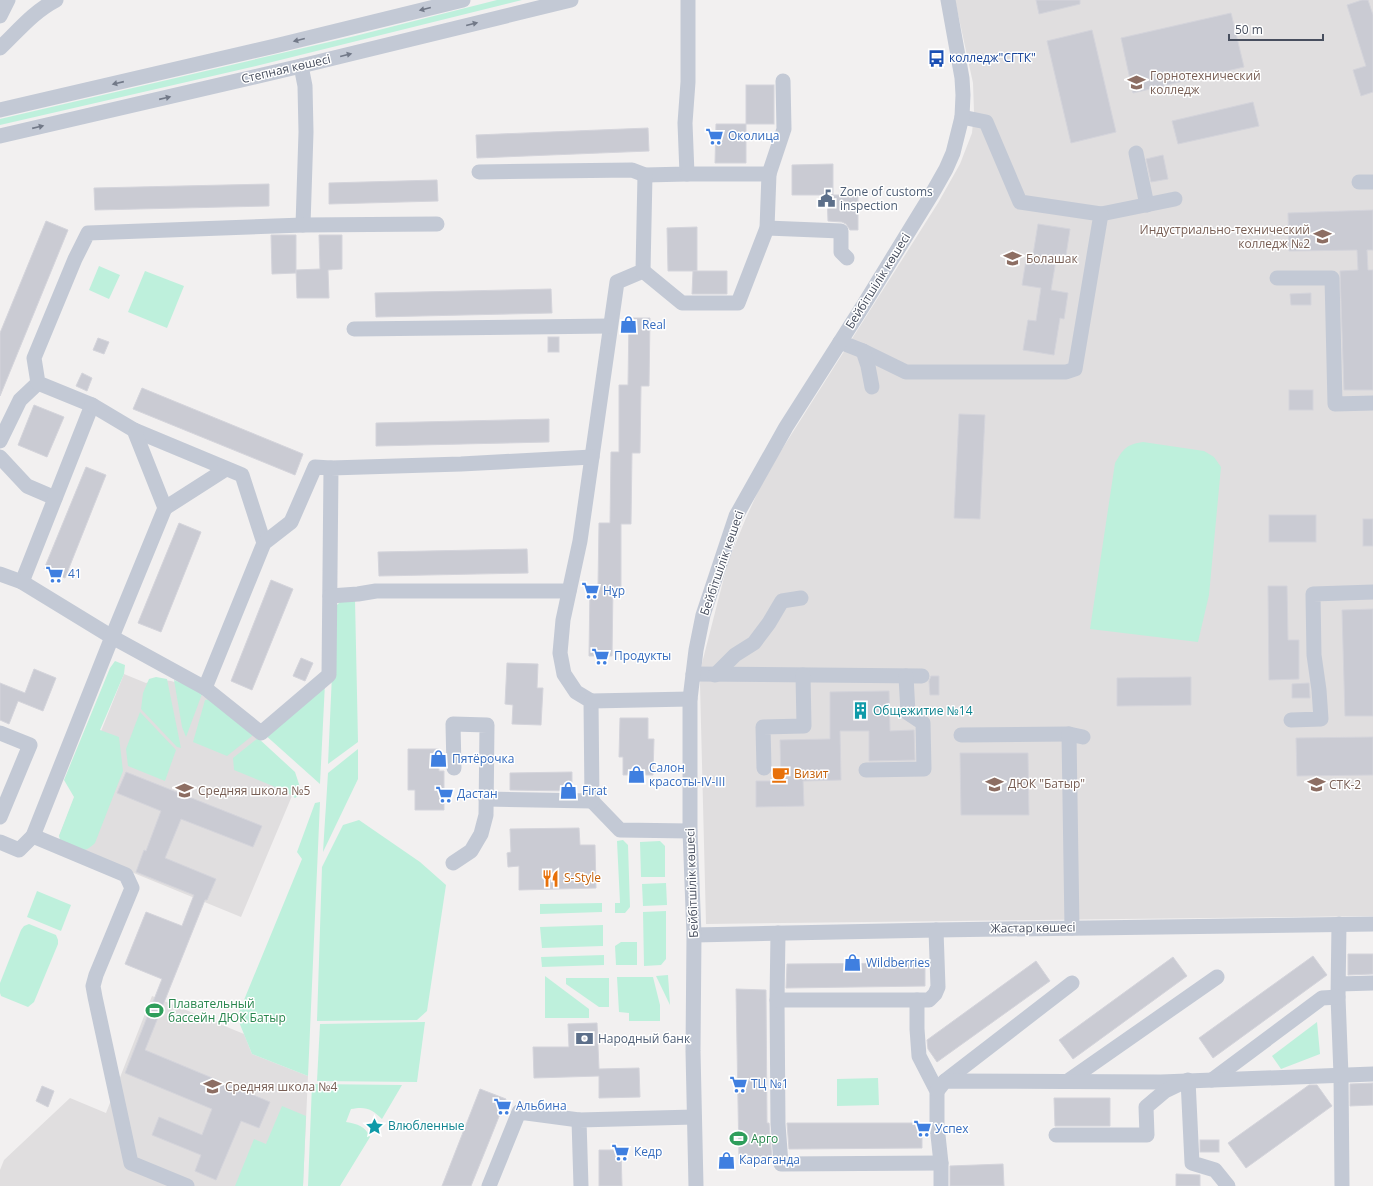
<svg xmlns="http://www.w3.org/2000/svg" width="1373" height="1186" viewBox="0 0 1373 1186" font-family="'Open Sans',sans-serif">
	<style>
		.education { fill: #e0dedf }
		.green { fill: #bef0dc }
		.building { fill: #cacbd3; stroke: #d4d4db }
		.lines { fill: none; stroke-linecap: round; stroke-linejoin: round }
		.minor { stroke: #c3c9d5; stroke-width: 15 }
		.oneway { fill: #727988 }
		.labels { text-anchor: middle; stroke-width: 3; stroke-linejoin: round; paint-order: stroke }
		.transit-label { font-size: 12px; fill: #164399; stroke: #fff; text-anchor: start }
		.street-label { font-size: 12px; fill: #474e5e; stroke: #fff }
		.education-label { font-size: 12px; fill: #785e54; stroke: #fff; text-anchor: start }
		.shop-label { font-size: 12px; fill: #366cbe; stroke: #fff; text-anchor: start }
		.service-label { font-size: 12px; fill: #4e5e75; stroke: #fff; text-anchor: start }
		.culture-label { font-size: 12px; fill: #0d838f; stroke: #fff; text-anchor: start }
		.food-label { font-size: 12px; fill: #c56008; stroke: #fff; text-anchor: start }
		.leisure-label { font-size: 12px; fill: #27864d; stroke: #fff; text-anchor: start }
	</style>
	<rect width="100%" height="100%" fill="#f2f0f0"/>
	<!-- education -->
	<g class="education">
		<path d="M955,0H1373V916L706,924L700,684L702,663L728,562L746,518L765,476L938,203L960,164L972,133L974,112L973,83Z"/>
		<path d="M124,674L146,683L157,679L171,681L184,685L205,697L255,737L297,784L241,917L80,851L59,836Z"/>
		<path d="M152,996L244,1034L252,1054L308,1076L303,1186H0V1170L4,1160L70,1098L106,1113Z"/>
	</g>
	<!-- green -->
	<g class="green">
		<path d="M497,0H522L260,65L0,125V119L355,36Z"/>
		<path d="M99,266L120,275L109,299L89,290Z"/>
		<path d="M145,271L184,286L167,328L128,312Z"/>
		<path d="M1143,442L1204,451L1214,457L1221,467L1209,595L1198,642L1090,629L1115,463C1123,449 1127,444 1143,442Z"/>
		<path d="M343,599H355L358,742L328,764L335,607Z"/>
		<path d="M115,661L125,665L124,674L100,730L119,737L123,771L95,843C82,856 75,850 61,844L59,836L74,797L64,780L110,668Z"/>
		<path d="M156,677L167,679L181,748L177,747L141,709L143,693L149,679Z"/>
		<path d="M174,680L184,684L202,694L186,737L182,727Z"/>
		<path d="M325,683L320,784L263,733Z"/>
		<path d="M210,699L253,732L252,736L227,756L193,742L205,700Z"/>
		<path d="M140,712L176,750L165,781L128,766L126,749Z"/>
		<path d="M258,738L295,772L302,793L295,798L285,791L234,770L233,758Z"/>
		<path d="M358,749V779L323,852L328,773Z"/>
		<path d="M320,802L308,1076L252,1054L237,1017L302,859L297,852L315,803Z"/>
		<path d="M359,820L420,862L446,885L427,1011L417,1020L317,1021L322,867L343,825Z"/>
		<path d="M623,840L628,845L630,907L625,913H615V903H620L617,841Z"/>
		<path d="M660,841L665,846V877H641L640,842Z"/>
		<path d="M666,883L667,905L643,906L642,884Z"/>
		<path d="M37,891L71,905L61,931L27,917Z"/>
		<path d="M602,903V912L540,914V904Z"/>
		<path d="M666,911V959L661,965L644,966L643,912Z"/>
		<path d="M29,924L56,935L58,940V944L34,1002L28,1007L1,996L0,993V983L21,930L24,926Z"/>
		<path d="M603,925V946L542,948L540,927Z"/>
		<path d="M621,942H637V965H616L615,946Z"/>
		<path d="M604,955V965L542,967L541,957Z"/>
		<path d="M668,975L670,1005L656,976Z"/>
		<path d="M545,976L589,1009V1018H545Z"/>
		<path d="M617,977H653L660,1005V1021H629V1013L619,1012Z"/>
		<path d="M566,978H609V1007H599L566,984Z"/>
		<path d="M425,1022L417,1082L317,1081L320,1024Z"/>
		<path d="M1317,1022L1320,1054L1281,1069L1272,1056Z"/>
		<path d="M878,1078L879,1105L837,1106V1079Z"/>
		<path d="M312,1084L402,1085L382,1119C372,1109 366,1106 351,1109L346,1122C358,1124 365,1126 370,1137L340,1186H308Z"/>
		<path d="M282,1106L306,1116L303,1186H235L254,1139L266,1144Z"/>
	</g>
	<!-- building -->
	<g class="building">
		<path d="M1036,0H1080V4L1039,14Z"/>
		<path d="M1362,0H1368L1373,15V92L1361,96L1353,70L1366,66L1347,5Z"/>
		<path d="M1231,13L1244,67L1133,93L1121,38Z"/>
		<path d="M1092,30L1116,132L1071,143L1047,41Z"/>
		<rect x="746" y="85" width="28" height="39"/>
		<path d="M1253,102L1259,126L1178,144L1172,121Z"/>
		<path d="M716,124H746V163H715Z"/>
		<path d="M648,128L649,151L477,158L476,135Z"/>
		<path d="M1163,155L1168,179L1151,182L1146,159Z"/>
		<path d="M833,164V195H858V230H850L846,224L842,222L828,221L827,195H792V165Z"/>
		<path d="M437,180L438,201L329,204V183Z"/>
		<path d="M269,184V206L95,210L94,188Z"/>
		<path d="M1373,210V250H1367L1368,270H1373V390H1344L1340,271L1358,270L1357,250L1289,251L1288,213Z"/>
		<path d="M46,221L68,230L0,396V333Z"/>
		<path d="M1038,224L1070,229L1066,255L1057,254L1051,290L1068,293L1064,319L1060,318L1054,355L1023,350L1028,320L1036,321L1041,288L1022,285L1027,254L1033,255Z"/>
		<path d="M697,227V271H668L667,228Z"/>
		<path d="M271,235H296V273L272,274Z"/>
		<path d="M319,235H342V269L328,270L329,298H297L296,270L320,269Z"/>
		<path d="M693,271H727V294H692Z"/>
		<path d="M551,289L552,313L376,317L375,293Z"/>
		<path d="M1311,293V305H1291L1290,294Z"/>
		<path d="M629,318H650L649,386H641L640,453H632L631,524H621V588L613,587L612,656H589L590,586H598L599,523H610L611,452H619V385H628Z"/>
		<rect x="548" y="337" width="11" height="15"/>
		<path d="M98,338L109,342L104,354L93,350Z"/>
		<path d="M82,373L92,378L87,391L76,386Z"/>
		<path d="M142,388L303,454L295,475L133,409Z"/>
		<rect x="1289" y="390" width="24" height="20"/>
		<path d="M34,405L64,417L47,457L18,445Z"/>
		<path d="M959,414L985,415L980,519L954,518Z"/>
		<path d="M549,419V442L376,446V423Z"/>
		<path d="M86,467L106,475L65,578L44,569Z"/>
		<rect x="1269" y="515" width="47" height="27"/>
		<rect x="1363" y="519" width="10" height="27"/>
		<path d="M179,523L201,532L161,632L138,623Z"/>
		<path d="M527,549L528,573L379,576L378,552Z"/>
		<path d="M271,580L293,589L252,690L231,681Z"/>
		<path d="M1268,586H1287L1288,640H1299V679L1269,680Z"/>
		<path d="M1373,609V716H1345L1342,610Z"/>
		<path d="M301,658L313,663L305,681L293,676Z"/>
		<path d="M507,663L538,664L537,688H543L541,725L512,724L513,705L505,704Z"/>
		<path d="M34,669L56,678L43,711L18,701L9,724L0,720V683L25,693Z"/>
		<path d="M931,676H939V695H930L929,681Z"/>
		<path d="M1191,677V705L1117,706V678Z"/>
		<path d="M1309,683L1310,698H1292V684Z"/>
		<path d="M889,691L890,731L914,730L915,760L869,761V731H840L841,780L803,781L804,806L756,807V781H781L780,740L830,739V692Z"/>
		<path d="M620,718H648V739H654L653,775H623V757H619Z"/>
		<path d="M1373,737V775L1297,776L1296,738Z"/>
		<path d="M408,749H439V771H444V810H415V790H408Z"/>
		<path d="M960,753H1028L1029,815H961Z"/>
		<path d="M126,772L262,826L253,847L181,819L165,858L216,879L207,900H205L145,1050L270,1102L259,1128L241,1121L216,1180L195,1171L201,1155L152,1135L159,1117L202,1135L212,1109L125,1073L162,979L125,964L146,912L182,926L194,895L136,872L144,850L146,851L161,811L117,793Z"/>
		<path d="M572,772V791L510,790V773Z"/>
		<path d="M579,828L580,845H595L596,888L519,890V866L508,867L507,853L511,852L510,829Z"/>
		<path d="M1348,954H1373V974L1348,975Z"/>
		<path d="M1313,956L1327,975L1213,1058L1199,1038Z"/>
		<path d="M1173,957L1187,976L1073,1059L1059,1040Z"/>
		<path d="M1036,961L1050,981L937,1062L928,1049L927,1040Z"/>
		<path d="M925,963V986L786,988L787,964Z"/>
		<path d="M736,989L766,990L767,1123H769L772,1158L739,1159Z"/>
		<path d="M597,1023L599,1069L639,1068L640,1097L599,1098V1076L534,1078L533,1047H569L568,1024Z"/>
		<path d="M1373,1083V1105L1350,1106V1084Z"/>
		<path d="M1309,1085H1317L1332,1106L1246,1168L1228,1143Z"/>
		<path d="M42,1086L54,1091L48,1107L36,1101Z"/>
		<path d="M480,1089L506,1099L488,1144L471,1186H442Z"/>
		<path d="M1054,1098H1110V1126H1055Z"/>
		<path d="M787,1123H922V1148L789,1149Z"/>
		<rect x="1200" y="1140" width="19" height="12"/>
		<path d="M599,1150H621L622,1186H599Z"/>
		<path d="M1003,1164L1004,1186H950V1166Z"/>
		<path d="M1176,1174L1200,1175V1186H1176Z"/>
	</g>
	<g class="lines">
		<!-- minor -->
		<g class="minor">
			<path d="M0,16L8,0"/>
			<path d="M0,48C18,31 33,12 56,0"/>
			<path d="M301,66L305,86L306,132L303,225"/>
			<path d="M0,110L275,46L463,0"/>
			<path d="M0,136L301,66L571,0"/>
			<path d="M1136,153L1147,205"/>
			<path d="M479,172L632,170L645,175L687,174L685,123L688,82V0"/>
			<path d="M769,174L784,129L783,81"/>
			<path d="M645,175L643,271L617,282L580,541L563,620L560,653L564,674L576,692L591,701L592,801L620,830L690,831"/>
			<path d="M1359,182H1373"/>
			<path d="M1101,214L1175,199"/>
			<path d="M767,228L841,231V252L847,258"/>
			<path d="M643,271L682,303H738L767,228L769,174H687"/>
			<path d="M1277,278H1332L1335,404L1373,403"/>
			<path d="M354,329L610,326"/>
			<path d="M840,342L863,351L906,372H1066L1075,369L1101,214L1020,202L986,122L962,117"/>
			<path d="M863,351L868,366L872,387"/>
			<path d="M134,430L242,475L264,543"/>
			<path d="M0,441L20,400L38,383"/>
			<path d="M0,457L27,486L55,498"/>
			<path d="M165,508L226,469"/>
			<path d="M0,574L22,582L92,405L38,383L34,358L75,259L88,233L303,225L437,224"/>
			<path d="M22,582L112,637L205,688L261,733L329,675L331,468L461,464L592,457"/>
			<path d="M330,596L358,594L376,591H569"/>
			<path d="M693,674L922,676"/>
			<path d="M715,675L735,655L754,643L769,623L782,601L801,598"/>
			<path d="M205,688L264,543L291,522L315,467L331,468"/>
			<path d="M591,701L690,699"/>
			<path d="M1291,720L1321,719L1319,690L1314,655L1313,594L1373,592"/>
			<path d="M0,733L30,745L0,817"/>
			<path d="M961,735L1069,734"/>
			<path d="M764,768L763,727L804,726L803,675"/>
			<path d="M866,770L924,769L923,723L908,713L906,676"/>
			<path d="M486,799L592,801"/>
			<path d="M33,836L126,875L132,888L96,975L93,986L95,997L131,1163L187,1186"/>
			<path d="M0,842L19,850L33,836L112,637L165,508L134,430L92,405"/>
			<path d="M453,863L471,851L481,834L486,815L487,725L453,724L454,768"/>
			<path d="M1339,924L1338,997L1341,1075L1342,1186"/>
			<path d="M1072,928L1069,734L1083,737"/>
			<path d="M778,933L777,1000L778,1124L781,1164L941,1163"/>
			<path d="M694,935L936,930L1373,924"/>
			<path d="M1339,984L1373,983"/>
			<path d="M777,1000H929L935,994L938,987L936,930"/>
			<path d="M917,1000V1029L919,1056L937,1091V1126L941,1163V1186"/>
			<path d="M1212,1080L1322,998L1338,997"/>
			<path d="M945,1081L1072,983"/>
			<path d="M1068,1081L1217,977"/>
			<path d="M937,1091L945,1081L1161,1082L1373,1074"/>
			<path d="M1056,1135H1147L1146,1107L1165,1091L1188,1080L1192,1163L1215,1170L1228,1186"/>
			<path d="M489,1186L519,1112L579,1120"/>
			<path d="M581,1186L579,1120L694,1117"/>
			<path d="M696,1186L693,1051L694,935L690,831V699L696,650L703,615L736,516L786,427L863,306L933,192L946,169L953,153L962,117L963,95L962,78L948,0"/>
		</g>
	</g>
	<!-- one-way arrows -->
	<defs><path id="oneway-solid" d="M-6-.8H1V-3.2L6.5 0L1 3.2V.8H-6Z"/></defs>
	<g class="oneway">
		<use href="#oneway-solid" transform="translate(425 9) rotate(166)"/>
		<use href="#oneway-solid" transform="translate(472 24) rotate(-14)"/>
		<use href="#oneway-solid" transform="translate(299 40) rotate(166)"/>
		<use href="#oneway-solid" transform="translate(346 55) rotate(-14)"/>
		<use href="#oneway-solid" transform="translate(118 83) rotate(167)"/>
		<use href="#oneway-solid" transform="translate(165 98) rotate(-13)"/>
		<use href="#oneway-solid" transform="translate(38 127) rotate(-13)"/>
	</g>
	<!-- icons -->
	<defs>
		<symbol id="bus-bare" viewBox="-9 -9 18 18"><path d="M-5-6H5V4H4V6H2V4H-2V6H-4V4H-5ZM-3.5-4V0h7V-4ZM-3.5 1.2v1.5H-2V1.2ZM2 1.2v1.5H3.5V1.2Z" fill="#1a4fb4" stroke="#fff" stroke-width="2.5" paint-order="stroke"/></symbol>
		<symbol id="university-bare" viewBox="-9 -9 18 18"><path d="M0-5L7-2L0 1L-7-2ZM-4 1L0 2.5L4 1V4Q0 6-4 4Z" fill="#8d6e63" stroke="#fff" stroke-width="2.5" paint-order="stroke"/></symbol>
		<symbol id="supermarket-bare" viewBox="-9 -9 18 18"><path d="M-6-5.5h2.5l.6 2H6L4.5 2H-2.5L-4.4-4H-6ZM-1.5 3.2a1.3 1.3 0 1 0 .1 0ZM3 3.2a1.3 1.3 0 1 0 .1 0Z" fill="#3f7fe0" stroke="#fff" stroke-width="2.5" paint-order="stroke"/></symbol>
		<symbol id="civic-bare" viewBox="-9 -9 18 18"><path d="M-.6-6.5H3V-4.5H.6V-3L4-1V1h2V6H-6V1h2V-1L-.6-3ZM-1.2 2.5V6h2.4V2.5Z" fill="#5c6f8a" stroke="#fff" stroke-width="2.5" paint-order="stroke"/></symbol>
		<symbol id="shop-bare" viewBox="-9 -9 18 18"><path d="M-5-2.5h2.3a2.7 3.5 0 0 1 5.4 0H5L5.5 6h-11ZM-1.5-2.5h3a1.5 2.3 0 0 0-3 0Z" fill="#3f7fe0" stroke="#fff" stroke-width="2.5" paint-order="stroke"/></symbol>
		<symbol id="building-bare" viewBox="-9 -9 18 18"><path d="M-4-6H4V6H1V3H-1V6H-4ZM-2.5-4.3h1.7v1.8h-1.7ZM.8-4.3h1.7v1.8H.8ZM-2.5-1h1.7V.8h-1.7ZM.8-1h1.7V.8H.8Z" fill="#0f9aa8" stroke="#fff" stroke-width="2.5" paint-order="stroke"/></symbol>
		<symbol id="cafe-bare" viewBox="-9 -9 18 18"><path d="M-5.5-4.5H6V0H3Q3 3.5 0 3.5H-2.5Q-5.5 3.5-5.5 0ZM3-3.2v2h1.7v-2ZM-6 4.5H4V6H-6Z" fill="#e8710a" stroke="#fff" stroke-width="2.5" paint-order="stroke"/></symbol>
		<symbol id="school-bare" viewBox="-9 -9 18 18"><path d="M0-5L7-2L0 1L-7-2ZM-4 1L0 2.5L4 1V4Q0 6-4 4Z" fill="#8d6e63" stroke="#fff" stroke-width="2.5" paint-order="stroke"/></symbol>
		<symbol id="restaurant-bare" viewBox="-9 -9 18 18"><path d="M-5-6h1v4h1v-4h1v4h1v-4h1v5L-1.5 .5V6h-2V.5L-5-1ZM5-6V6H3V1.5H1.5Q1.5-4 5-6Z" fill="#e8710a" stroke="#fff" stroke-width="2.5" paint-order="stroke"/></symbol>
		<symbol id="stadium-bare" viewBox="-9 -9 18 18"><path d="M0-5a6.5 5 0 1 0 0 10a6.5 5 0 1 0 0-10ZM-3.5-1.8h7v3.6h-7Z" fill="#2e9e5b" stroke="#fff" stroke-width="2.5" paint-order="stroke"/></symbol>
		<symbol id="bank-bare" viewBox="-9 -9 18 18"><path d="M-6-4H6V4H-6ZM0-2.3a2.3 2.3 0 1 0 0 4.6a2.3 2.3 0 1 0 0-4.6Z" fill="#5c6f8a" stroke="#fff" stroke-width="2.5" paint-order="stroke"/></symbol>
		<symbol id="sight-bare" viewBox="-9 -9 18 18"><path d="M0-6L1.8-2.2L6-1.7L2.9 1.2L3.7 5.4L0 3.3L-3.7 5.4L-2.9 1.2L-6-1.7L-1.8-2.2Z" fill="#0f9aa8" stroke="#fff" stroke-width="2.5" paint-order="stroke"/></symbol>
	</defs>
	<g fill-rule="evenodd">
		<use href="#bus-bare" x="924" y="46" width="25" height="25"/>
		<use href="#university-bare" x="1124" y="70" width="25" height="25"/>
		<use href="#supermarket-bare" x="702" y="124" width="25" height="25"/>
		<use href="#civic-bare" x="814" y="186" width="25" height="25"/>
		<use href="#university-bare" x="1310" y="224" width="25" height="25"/>
		<use href="#university-bare" x="1000" y="246" width="25" height="25"/>
		<use href="#shop-bare" x="616" y="312" width="25" height="25"/>
		<use href="#supermarket-bare" x="42" y="562" width="25" height="25"/>
		<use href="#supermarket-bare" x="578" y="578" width="25" height="25"/>
		<use href="#supermarket-bare" x="588" y="644" width="25" height="25"/>
		<use href="#building-bare" x="848" y="698" width="25" height="25"/>
		<use href="#shop-bare" x="426" y="746" width="25" height="25"/>
		<use href="#cafe-bare" x="768" y="762" width="25" height="25"/>
		<use href="#shop-bare" x="624" y="762" width="25" height="25"/>
		<use href="#school-bare" x="982" y="772" width="25" height="25"/>
		<use href="#university-bare" x="1304" y="772" width="25" height="25"/>
		<use href="#school-bare" x="172" y="778" width="25" height="25"/>
		<use href="#shop-bare" x="556" y="778" width="25" height="25"/>
		<use href="#supermarket-bare" x="432" y="782" width="25" height="25"/>
		<use href="#restaurant-bare" x="538" y="866" width="25" height="25"/>
		<use href="#shop-bare" x="840" y="950" width="25" height="25"/>
		<use href="#stadium-bare" x="142" y="998" width="25" height="25"/>
		<use href="#bank-bare" x="572" y="1026" width="25" height="25"/>
		<use href="#supermarket-bare" x="726" y="1072" width="25" height="25"/>
		<use href="#school-bare" x="200" y="1074" width="25" height="25"/>
		<use href="#supermarket-bare" x="490" y="1094" width="25" height="25"/>
		<use href="#sight-bare" x="362" y="1114" width="25" height="25"/>
		<use href="#supermarket-bare" x="910" y="1116" width="25" height="25"/>
		<use href="#stadium-bare" x="726" y="1126" width="25" height="25"/>
		<use href="#supermarket-bare" x="608" y="1140" width="25" height="25"/>
		<use href="#shop-bare" x="714" y="1148" width="25" height="25"/>
	</g>
	<g class="labels">
		<!-- transit labels -->
		<g class="transit-label">
			<text x="949" y="62">колледж"СГТК"</text>
		</g>
		<!-- street labels -->
		<g class="street-label">
			<text transform="translate(286 69) rotate(-13)" y="4">Степная көшесі</text>
			<text transform="translate(878 281) rotate(-58)" y="4">Бейбітшілік көшесі</text>
			<text transform="translate(722 563) rotate(-71)" y="4">Бейбітшілік көшесі</text>
			<text transform="translate(692 883) rotate(-92)" y="4">Бейбітшілік көшесі</text>
			<text transform="translate(1033 928) rotate(-1)" y="4">Жастар көшесі</text>
		</g>
		<!-- education labels -->
		<g class="education-label">
			<text x="1150" y="80">Горнотехнический<tspan x="1150" dy="14">колледж</tspan></text>
			<text x="1310" y="234" text-anchor="end">Индустриально-технический<tspan x="1310" dy="14">колледж №2</tspan></text>
			<text x="1026" y="263">Болашак</text>
			<text x="1008" y="788">ДЮК "Батыр"</text>
			<text x="1329" y="789">СТК-2</text>
			<text x="198" y="795">Средняя школа №5</text>
			<text x="225" y="1091">Средняя школа №4</text>
		</g>
		<!-- shop labels -->
		<g class="shop-label">
			<text x="728" y="140">Околица</text>
			<text x="642" y="329">Real</text>
			<text x="68" y="578">41</text>
			<text x="603" y="595">Нұр</text>
			<text x="614" y="660">Продукты</text>
			<text x="452" y="763">Пятёрочка</text>
			<text x="649" y="772">Салон<tspan x="649" dy="14">красоты-IV-III</tspan></text>
			<text x="582" y="795">Firat</text>
			<text x="457" y="798">Дастан</text>
			<text x="866" y="967">Wildberries</text>
			<text x="751" y="1088">ТЦ №1</text>
			<text x="516" y="1110">Альбина</text>
			<text x="935" y="1133">Успех</text>
			<text x="634" y="1156">Кедр</text>
			<text x="739" y="1164">Караганда</text>
		</g>
		<!-- service labels -->
		<g class="service-label">
			<text x="840" y="196">Zone of customs<tspan x="840" dy="14">inspection</tspan></text>
			<text x="598" y="1043">Народный банк</text>
		</g>
		<!-- culture labels -->
		<g class="culture-label">
			<text x="873" y="715">Общежитие №14</text>
			<text x="388" y="1130">Влюбленные</text>
		</g>
		<!-- food labels -->
		<g class="food-label">
			<text x="794" y="778">Визит</text>
			<text x="564" y="882">S-Style</text>
		</g>
		<!-- leisure labels -->
		<g class="leisure-label">
			<text x="168" y="1008">Плавательный<tspan x="168" dy="14">бассейн ДЮК Батыр</tspan></text>
			<text x="751" y="1143">Арго</text>
		</g>
	</g>
	<!-- scale -->
	<path d="M1229 34v6h94v-6" fill="none" stroke="#474e5e" stroke-width="2"/>
	<text x="1235" y="34" font-size="12" fill="#474e5e" stroke="#ffffff" stroke-width="3" paint-order="stroke">50 m</text>
</svg>
